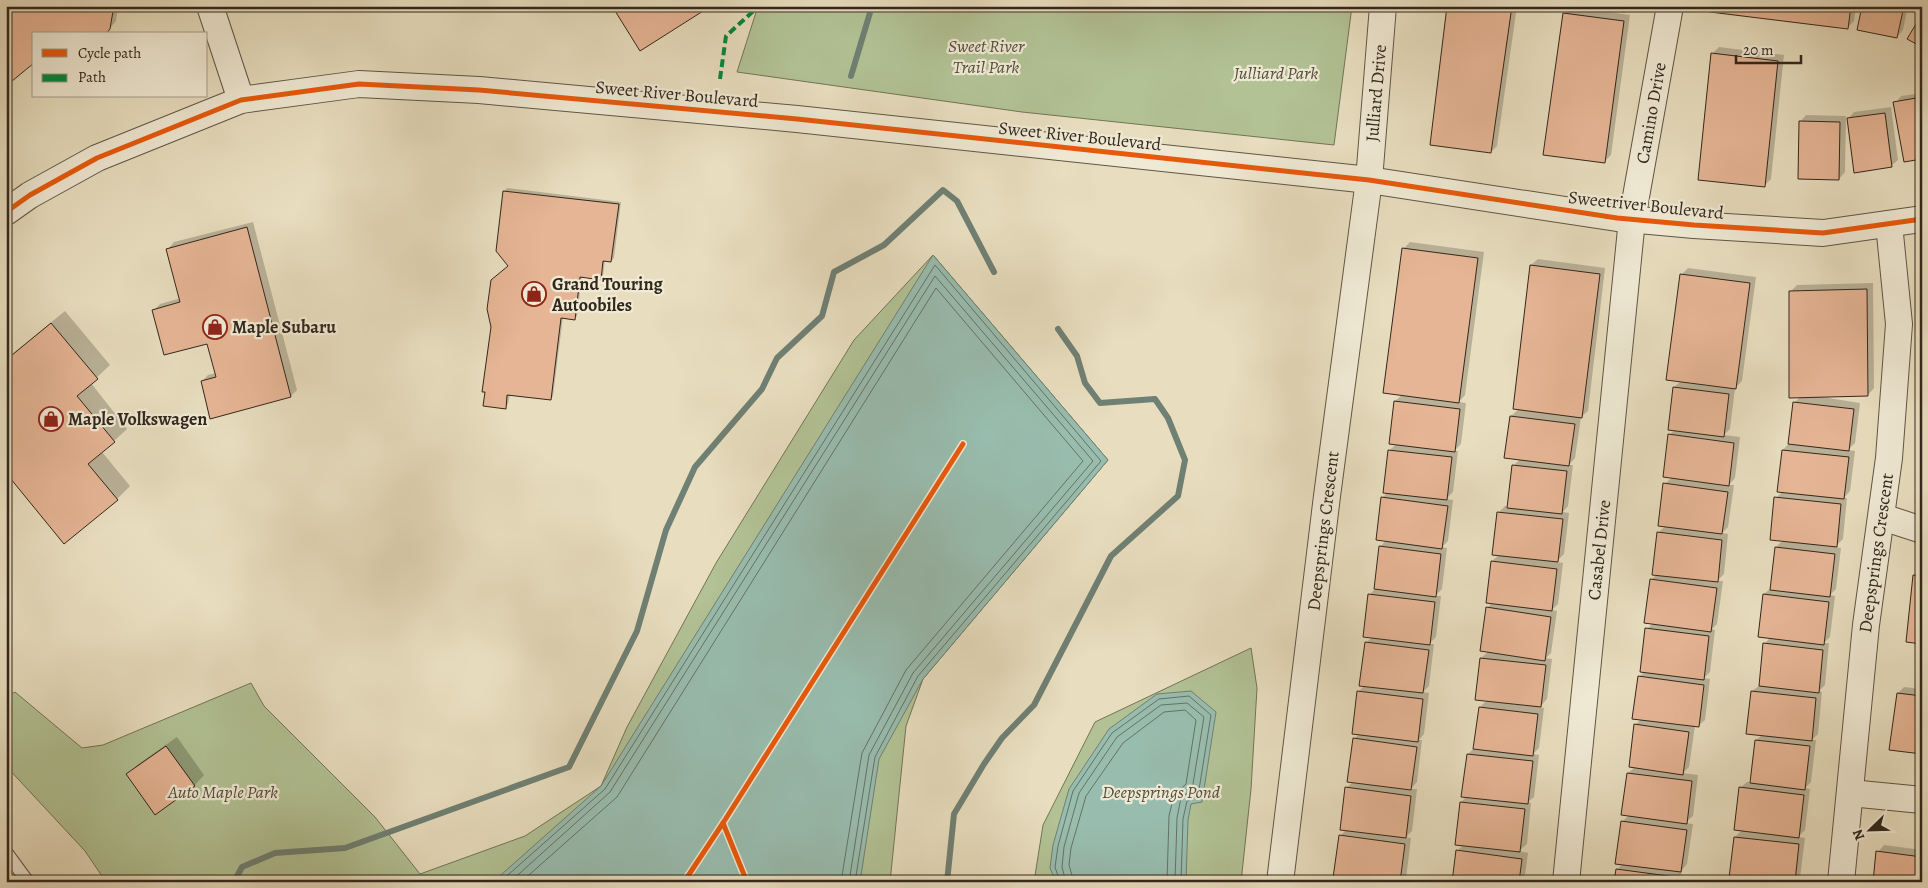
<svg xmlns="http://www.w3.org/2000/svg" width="1928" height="888" viewBox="0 0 1928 888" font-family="Alegreya,serif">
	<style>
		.green { fill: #b2c295; stroke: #727458 }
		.water { fill: #98bcae; stroke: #6f8074 }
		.shadow { fill: #0003 }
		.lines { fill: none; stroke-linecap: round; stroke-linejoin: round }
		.shore { stroke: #657265; stroke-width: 1 }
		.stream { stroke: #6f8074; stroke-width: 6 }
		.building { fill: #e6b595; stroke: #32271c }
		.service-casing { stroke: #605545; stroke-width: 14 }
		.minor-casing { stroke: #605545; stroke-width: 28 }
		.service { stroke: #f0ead5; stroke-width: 12 }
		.minor { stroke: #f0ead5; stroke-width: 26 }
		.quiet { stroke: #00873e; stroke-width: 4; stroke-dasharray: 8 4; stroke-linecap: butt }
		.cycleway-casing { stroke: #f0ead5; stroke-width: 8 }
		.cycleway { stroke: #e8590c; stroke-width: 5 }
		.labels { text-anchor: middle; stroke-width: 4.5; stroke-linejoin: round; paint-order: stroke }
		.park-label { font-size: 18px; font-style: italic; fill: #524e3a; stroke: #f0ead5 }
		.street-label { font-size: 18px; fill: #32271c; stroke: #f0ead5 }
		.poi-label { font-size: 18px; font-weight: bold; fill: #32271c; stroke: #f0ead5; text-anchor: start }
	</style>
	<rect width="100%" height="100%" fill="#e8debf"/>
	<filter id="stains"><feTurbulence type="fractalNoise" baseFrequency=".004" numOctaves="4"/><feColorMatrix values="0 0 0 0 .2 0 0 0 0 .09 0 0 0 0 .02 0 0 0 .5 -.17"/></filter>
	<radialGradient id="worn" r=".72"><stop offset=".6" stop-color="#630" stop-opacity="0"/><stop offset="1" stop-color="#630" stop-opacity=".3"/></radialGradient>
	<!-- green -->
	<g class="green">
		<path d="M758,6H1352L1334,145L1022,112L737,72Z"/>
		<path d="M933,255L1108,460L923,679L906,726L890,882H106L85,851L6,766V697L15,692L82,748L103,745L251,683L264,706L375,817L420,874L525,836L601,786L627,727L716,563L854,340Z"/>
		<path d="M1251,648L1257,688L1251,789L1241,882H1034L1043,825L1095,722Z"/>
	</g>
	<!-- water -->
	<g class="water">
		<path d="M933,255L1108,460L923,679L879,759L860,882H493L601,786Z"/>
		<path d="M1191,691L1216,712L1202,802L1191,804L1188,820L1186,882H1056L1050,868L1053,845L1069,789L1109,729L1157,694Z"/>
	</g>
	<!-- shadow -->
	<g class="shadow">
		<path d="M6,6H118L116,21L105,34Z"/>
		<path d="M1448,6H1517L1497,146L1491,152Z"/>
		<path d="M1712,6H1856L1854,21L1848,27Z"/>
		<path d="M1863,6H1908L1903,30L1897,37Z"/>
		<path d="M1571,7L1630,15L1611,155L1604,162L1564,13Z"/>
		<path d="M1719,47L1784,55L1771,179L1764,186L1712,54Z"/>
		<path d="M1922,93V158L1895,103L1901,96Z"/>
		<path d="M1891,107L1898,160L1891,166L1848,119L1854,112Z"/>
		<path d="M1806,115L1846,116L1845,172L1839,179L1800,122Z"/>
		<path d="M507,188L621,202L614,258L611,261L605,260L603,276L600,278L582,276L577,316L574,319L563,317L553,396L551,399L510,394L508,404L505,407L509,266L504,191Z"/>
		<path d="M253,222L297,390L291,396L202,381L208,375L216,373L208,342L154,310L160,304L181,298L168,249L174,242Z"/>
		<path d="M1410,242L1484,252L1465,395L1459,402L1466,403L1461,444L1454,451H1458L1453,492L1446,499L1453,500L1448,541L1442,547L1447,548L1442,589L1435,596H1441L1436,637L1429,644H1434L1429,686L1423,692L1429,693L1424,734L1419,740H1422L1417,782L1411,789H1417L1412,831L1406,837L1411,838L1406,879L1403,882H1339L1343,878L1340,836L1346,830V788L1353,782L1354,739L1359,734L1358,692L1365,685L1366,643L1372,637L1369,595L1375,589L1380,547L1386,540L1382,498L1388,492L1385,491L1390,450L1396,444L1395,401L1402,395L1403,249Z"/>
		<path d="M1538,259L1605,268L1588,411L1581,417L1575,458L1569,465H1573L1568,506L1563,512L1569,513L1564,554L1556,562L1563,563L1558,604L1552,610L1557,611L1551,653L1546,658L1552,659L1547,699L1540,707L1544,708L1539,748L1533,754L1539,755L1534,797L1528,802L1531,803L1527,844L1519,851L1528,853L1524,882H1453L1457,851L1463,845L1461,802L1467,796L1468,754L1475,747L1480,707L1487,700L1481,658L1489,651L1487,608L1492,603V561L1499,555L1498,513L1505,506L1509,507L1513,466L1520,459L1511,416L1519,409L1514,408L1531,265Z"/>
		<path d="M1688,268L1756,277L1742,381L1735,388L1730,429L1724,435L1740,437L1735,478L1729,485H1734L1728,527L1722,533L1728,534L1724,574L1717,581H1723L1717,624L1712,629L1715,630L1710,672L1704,678L1710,679L1705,720L1698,726H1695L1689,767L1683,773L1698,775L1693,816L1685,823L1693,824L1687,864L1682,870L1680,882H1615L1617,870L1623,863L1622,822L1629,815L1628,773L1635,767V725L1641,719L1639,677L1645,671L1647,629L1653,623L1652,579L1657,574L1658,533L1665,526V484L1672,477L1669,435L1675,430L1674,387L1681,381V275Z"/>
		<path d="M1873,283L1874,388L1868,395L1816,396L1860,403L1855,443L1848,450L1855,451L1850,491L1844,498H1847L1843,539L1835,547L1841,548L1836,589L1830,595L1835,596L1830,637L1824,643H1829L1825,685L1819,691L1822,692L1818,734L1812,740H1816L1811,782L1805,788L1810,789L1805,830L1798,837L1805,838L1800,878L1796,882H1731L1736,877L1730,876L1735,837L1742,830L1740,788L1747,782H1751L1756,740L1762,735L1752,691L1760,685L1764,644L1771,637L1764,594L1771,588L1776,547L1783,540L1776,498L1783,491V450L1789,443L1794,403L1800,397L1790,292L1797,285Z"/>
		<path d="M65,311L110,365L91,383L127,429L102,452L130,486L117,499L6,471V359Z"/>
		<path d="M1921,569L1922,570V643L1914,576Z"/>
		<path d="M1904,687L1922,689V753L1898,693Z"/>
		<path d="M177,737L204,775L195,785L155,813L128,775L137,765Z"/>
		<path d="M1884,845L1922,850V882H1874L1878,852Z"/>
	</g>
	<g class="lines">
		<!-- shore -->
		<g class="shore">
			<path d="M500,882L605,789L935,265L1101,461L918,676L875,757L855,882"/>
			<path d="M510,882L610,792L935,276L1093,461L913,673L869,755L849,882"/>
			<path d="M521,882L617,797L936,288L1083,461L906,670L862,753L841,882"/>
			<path d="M1060,882L1055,867L1058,846L1073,791L1112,733L1159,699L1189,696L1211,715L1198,796L1187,801L1183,819L1181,882"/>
			<path d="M1066,882L1062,867L1064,847L1079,793L1117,737L1161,705L1187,703L1204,717L1192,790L1181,798L1177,818L1175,882"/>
			<path d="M1074,882L1069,865L1071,848L1086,796L1123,743L1164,712L1185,710L1196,720L1186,784L1174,795L1169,816L1167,882"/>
		</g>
		<!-- stream -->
		<g class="stream">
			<path d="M851,76L872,6"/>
			<path d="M234,882L242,867L275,853L345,848L569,767L637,631L666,530L695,467L762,389L777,358L822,316L834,272L884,245L943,190L957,201L994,272"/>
			<path d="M947,882L954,814L984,764L1002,738L1034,705L1111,556L1178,496L1185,460L1168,418L1155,399L1100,403L1085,383L1077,356L1058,329"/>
		</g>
	</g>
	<!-- building -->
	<g class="building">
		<path d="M6,6H112L113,11L110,29L106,34H34V63L6,86Z"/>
		<path d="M612,6H711L640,51Z"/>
		<path d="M1447,6H1512L1491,153L1430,145Z"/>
		<path d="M1577,6H1625V12Z"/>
		<path d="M1710,6H1851L1848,29L1710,12Z"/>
		<path d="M1862,6H1904L1897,38L1857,30Z"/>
		<path d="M1563,13L1624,21L1605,163L1543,155Z"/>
		<path d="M1922,14V47L1907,39Z"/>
		<path d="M1711,53L1778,61L1765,187L1698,180Z"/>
		<path d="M1922,97V159L1904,162L1893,102Z"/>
		<path d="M1885,113L1892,167L1854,173L1847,118Z"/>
		<path d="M1799,121L1840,122L1839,180L1798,179Z"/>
		<path d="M503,191L619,204L611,262L603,261L601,280L580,277L575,320L561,318L551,400L507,395L506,409L483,406L485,392H482L491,327L487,309L491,280L508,266L496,251Z"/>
		<path d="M247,227L291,397L210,419L201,381L216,377L207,344L164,355L152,310L180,302L166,249Z"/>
		<path d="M1402,248L1478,258L1459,403L1383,393Z"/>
		<path d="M1530,265L1600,274L1582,418L1513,409Z"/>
		<path d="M1680,274L1750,283L1736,389L1666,380Z"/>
		<path d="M1867,289L1868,396L1789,398V291Z"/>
		<path d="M51,323L98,379L77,396L115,442L88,464L118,500L64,544L6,473V360Z"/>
		<path d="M1673,387L1729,394L1724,437L1668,430Z"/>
		<path d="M1394,401L1460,409L1455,452L1389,444Z"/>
		<path d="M1793,402L1854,409L1849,451L1788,444Z"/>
		<path d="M1510,416L1575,424L1569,466L1504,458Z"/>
		<path d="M1668,434L1734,443L1729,486L1663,477Z"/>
		<path d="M1388,450L1452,457L1447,500L1383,493Z"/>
		<path d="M1782,450L1849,457L1844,499L1777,492Z"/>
		<path d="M1512,465L1567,471L1562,514L1507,508Z"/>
		<path d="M1663,483L1728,492L1722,534L1658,526Z"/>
		<path d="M1381,497L1448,506L1442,549L1376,540Z"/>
		<path d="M1774,497L1841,504L1837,547L1770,540Z"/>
		<path d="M1497,512L1563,519L1558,562L1492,555Z"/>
		<path d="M1657,532L1722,540L1718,582L1652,575Z"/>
		<path d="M1379,546L1441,554L1436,597L1374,589Z"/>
		<path d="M1775,547L1835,554L1830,597L1770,590Z"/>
		<path d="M1491,561L1557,569L1552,611L1486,603Z"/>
		<path d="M1913,575L1922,576V644L1906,642Z"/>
		<path d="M1650,579L1717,588L1711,632L1644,623Z"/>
		<path d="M1368,594L1435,602L1430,645L1363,637Z"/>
		<path d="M1763,594L1829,602L1824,645L1758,637Z"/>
		<path d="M1486,607L1551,617L1545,661L1480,651Z"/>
		<path d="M1645,628L1709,636L1704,680L1640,672Z"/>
		<path d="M1365,642L1429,650L1423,693L1359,686Z"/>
		<path d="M1763,643L1823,650L1819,693L1759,686Z"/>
		<path d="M1480,658L1546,665L1541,707L1475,700Z"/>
		<path d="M1638,676L1704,685L1699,727L1632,719Z"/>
		<path d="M1357,691L1423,699L1418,742L1352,734Z"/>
		<path d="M1751,691L1816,698L1812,741L1746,734Z"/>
		<path d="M1897,693L1922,696V754L1889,750Z"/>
		<path d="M1479,707L1538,714L1533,756L1473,749Z"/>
		<path d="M1634,724L1689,732L1683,775L1629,767Z"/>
		<path d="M1353,738L1417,747L1411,790L1347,782Z"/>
		<path d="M1755,740L1810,746L1805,790L1750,783Z"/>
		<path d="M166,746L195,786L155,815L126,774Z"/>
		<path d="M1467,754L1533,761L1528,804L1461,797Z"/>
		<path d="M1627,773L1692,781L1687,824L1621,815Z"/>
		<path d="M1345,787L1411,796L1406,838L1340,830Z"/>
		<path d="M1739,787L1804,795L1799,838L1734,830Z"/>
		<path d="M1460,802L1525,809L1520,852L1455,845Z"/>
		<path d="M1621,821L1687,830L1681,872L1615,864Z"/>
		<path d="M1339,835L1405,844L1400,882H1359L1333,878Z"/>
		<path d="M1734,837L1799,844L1795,882H1764L1729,878Z"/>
		<path d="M1456,850L1522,859L1519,882H1452Z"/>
		<path d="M1876,851L1922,857L1921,882H1873Z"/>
		<path d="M1616,869L1676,877L1675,882H1614Z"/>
	</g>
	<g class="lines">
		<defs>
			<path id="service" d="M6,852L28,882"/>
			<g id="minor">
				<path d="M210,6L241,100"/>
				<path d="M6,212L30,195L97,158L241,100L359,84L479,90L797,119L1369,180L1617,218L1694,225L1823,233L1922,219"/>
				<path d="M1882,517L1922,530"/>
				<path d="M1850,793L1922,800"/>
				<path d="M1280,882L1327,496L1369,180L1383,6"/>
				<path d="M1566,882L1632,219L1670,6"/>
				<path d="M1841,882L1866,625L1889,458L1899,324L1889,224"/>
			</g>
		</defs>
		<!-- service casing -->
		<use href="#service" class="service-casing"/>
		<!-- minor casing -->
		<use href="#minor" class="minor-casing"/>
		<!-- service -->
		<use href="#service" class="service"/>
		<!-- minor -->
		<use href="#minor" class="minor"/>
		<!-- quiet -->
		<path class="quiet" d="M720,79L726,36L759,6"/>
		<defs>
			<g id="cycleway">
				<path d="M6,212L30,195L97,158L241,100L359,84L479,90L797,119L1369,180L1617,218L1694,225L1823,233L1922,219"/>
				<path d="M723,823L963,444"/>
				<path d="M684,882L723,823L747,882"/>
			</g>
		</defs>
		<!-- cycleway casing -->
		<use href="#cycleway" class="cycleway-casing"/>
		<!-- cycleway -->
		<use href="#cycleway" class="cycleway"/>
	</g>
	<!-- icons -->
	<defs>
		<symbol id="shop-ring" viewBox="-11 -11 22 22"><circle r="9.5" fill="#f0ead5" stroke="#8f2418" stroke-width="1.5"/><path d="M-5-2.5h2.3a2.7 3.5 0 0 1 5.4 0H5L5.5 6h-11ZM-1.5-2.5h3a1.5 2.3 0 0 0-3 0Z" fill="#8f2418"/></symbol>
	</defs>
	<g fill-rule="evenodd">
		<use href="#shop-ring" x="520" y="280" width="28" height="28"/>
		<use href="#shop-ring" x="201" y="313" width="28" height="28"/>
		<use href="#shop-ring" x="37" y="405" width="28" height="28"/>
	</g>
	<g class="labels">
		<!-- park labels -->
		<g class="park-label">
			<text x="986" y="52">Sweet River<tspan x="986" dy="21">Trail Park</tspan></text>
			<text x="1276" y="79">Julliard Park</text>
			<text x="223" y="798">Auto Maple Park</text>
			<text x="1161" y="798">Deepsprings Pond</text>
		</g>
		<!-- street labels -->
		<g class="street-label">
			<text transform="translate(1376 93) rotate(-85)" y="6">Julliard Drive</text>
			<text transform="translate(677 94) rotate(5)" y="6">Sweet River Boulevard</text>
			<text transform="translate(1651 113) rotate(-80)" y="6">Camino Drive</text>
			<text transform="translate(1080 136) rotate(6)" y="6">Sweet River Boulevard</text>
			<text transform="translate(1646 205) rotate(6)" y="6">Sweetriver Boulevard</text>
			<text transform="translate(1323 531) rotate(-83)" y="6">Deepsprings Crescent</text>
			<text transform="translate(1599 550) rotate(-84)" y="6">Casabel Drive</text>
			<text transform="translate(1876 553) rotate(-82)" y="6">Deepsprings Crescent</text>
		</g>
		<!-- poi labels -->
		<g class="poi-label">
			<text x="552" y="290">Grand Touring<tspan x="552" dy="21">Autoobiles</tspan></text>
			<text x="232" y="333">Maple Subaru</text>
			<text x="68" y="425">Maple Volkswagen</text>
		</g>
	</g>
	<!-- margin -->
	<rect width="1928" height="888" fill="none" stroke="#e8debf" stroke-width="25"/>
	<rect x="8" y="8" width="1913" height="873" fill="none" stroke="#32271c" stroke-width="2.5"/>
	<rect x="12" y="12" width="1903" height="863" fill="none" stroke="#32271c"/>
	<!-- legend -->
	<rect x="32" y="32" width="175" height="65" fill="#f0ead5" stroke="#a49c8b"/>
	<rect x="42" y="49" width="25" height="8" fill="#e8590c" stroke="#a49c8b"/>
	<text x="78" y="58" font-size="15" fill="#32271c">Cycle path</text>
	<rect x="42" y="74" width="25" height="8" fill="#00873e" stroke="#a49c8b"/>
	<text x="78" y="82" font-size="15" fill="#32271c">Path</text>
	<!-- north arrow -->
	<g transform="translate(1870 830) rotate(247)" stroke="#f0ead5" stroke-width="4" paint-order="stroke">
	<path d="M0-4L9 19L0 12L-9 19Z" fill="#32271c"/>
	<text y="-8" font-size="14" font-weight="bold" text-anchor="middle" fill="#32271c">N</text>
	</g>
	<!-- scale -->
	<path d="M1736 55v8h65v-8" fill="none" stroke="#32271c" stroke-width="2.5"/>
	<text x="1743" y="55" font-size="15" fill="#32271c" stroke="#f0ead5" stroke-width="4" paint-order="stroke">20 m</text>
	<rect width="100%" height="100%" filter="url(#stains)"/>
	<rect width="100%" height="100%" fill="url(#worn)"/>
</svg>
